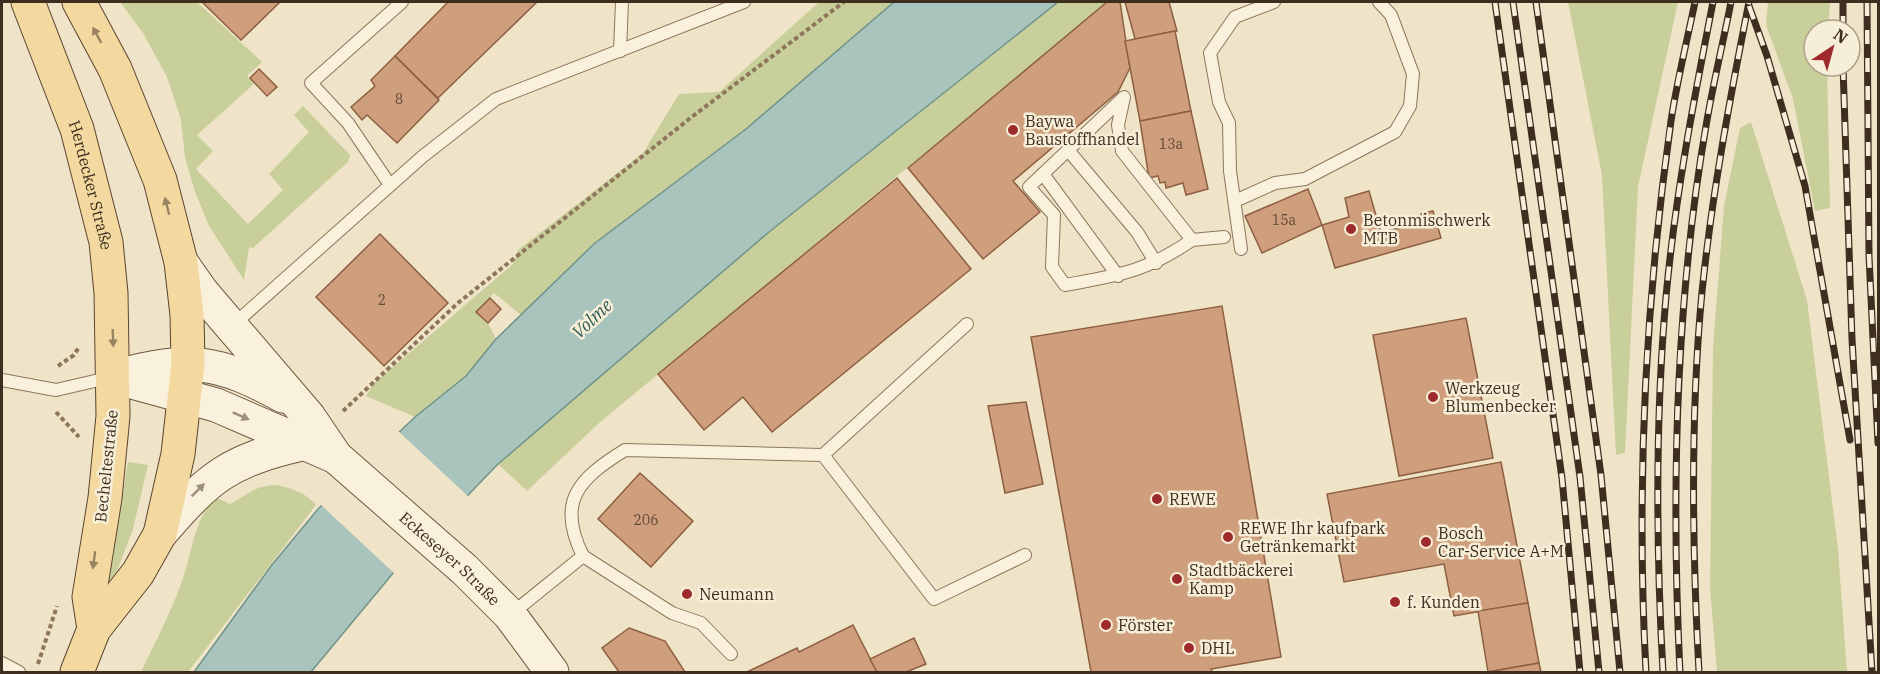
<svg xmlns="http://www.w3.org/2000/svg" width="1880" height="674" viewBox="0 0 1880 674" font-family="'IBM Plex Serif',serif">
	<style>
		.green { fill: #c9cf9b }
		.water { fill: #a9c4bc; stroke: #6f938a; stroke-width: 1.5 }
		.pier { fill: #f0e4c8 }
		.building { fill: #cf9f7d; stroke: #8d5f41; stroke-width: 1.5 }
		.lines { fill: none; stroke-linecap: round; stroke-linejoin: round }
		.service-casing { stroke: #8d765c; stroke-width: 14 }
		.secondary-casing { stroke: #6f573f; stroke-width: 35 }
		.primary-casing { stroke: #5b4430; stroke-width: 35 }
		.path { stroke: #8d765c; stroke-width: 4; stroke-dasharray: 4.5 3; stroke-linecap: butt }
		.service { stroke: #faf1dc; stroke-width: 12 }
		.secondary { stroke: #faf1dc; stroke-width: 33 }
		.primary { stroke: #f3d9a0; stroke-width: 33 }
		.rail-casing { stroke: #3d2e20; stroke-width: 7 }
		.rail { stroke: #f7eed8; stroke-width: 4.5; stroke-dasharray: 14; stroke-linecap: butt }
		.oneway { fill: #988460 }
		.oneway2 { fill: #9c907e }
		.poi-dot { fill: #9e2a2b; stroke: #f7eed8; stroke-width: 2 }
		.labels { text-anchor: middle; stroke-width: 5; stroke-linejoin: round; paint-order: stroke }
		.number-label { font-size: 14px; fill: #624a37 }
		.poi-label { font-size: 16px; fill: #3d2e20; stroke: #f7eed8; text-anchor: start }
		.street-label { font-size: 16px; fill: #3d2e20; stroke: #f7eed8 }
		.water-label { font-size: 18px; font-style: italic; fill: #2f5d5a; stroke: #f7eed8 }
	</style>
	<rect width="100%" height="100%" fill="#f0e4c8"/>
	<!-- green -->
	<g class="green">
		<path d="M120,2H197L262,62L247,76L254,84L197,135L213,151L196,169L248,224L283,190L269,174L309,132L294,115L303,106L350,155L348,162L253,248L249,247L244,280L209,226L195,192L185,157L181,120L167,77L143,33Z"/>
		<path d="M819,2H894L746,129L595,243L521,315L494,293L477,312L488,323L496,339L466,376L415,417L366,396L373,384L513,264L518,250L643,153L679,94L719,92Z"/>
		<path d="M1058,2H1107L598,424L527,491L498,464L769,232Z"/>
		<path d="M1568,2H1678L1638,187L1625,453L1616,455L1602,175Z"/>
		<path d="M1768,2H1830L1828,30H1814V66H1827L1830,208L1815,211L1793,99L1766,25Z"/>
		<path d="M1751,122L1807,300L1838,549L1847,672H1717L1710,588L1713,348L1724,206L1740,128Z"/>
		<path d="M128,462L148,465L133,529L106,600L99,598L116,536Z"/>
		<path d="M277,485C293,489 305,492 316,505L188,672H141C155,642 172,611 183,578C193,549 194,520 215,497L230,504C249,494 253,486 277,485Z"/>
	</g>
	<!-- water -->
	<path class="water" d="M894,2H1058L769,232L498,464L394,572L311,672H194L271,566L318,509L415,417L466,376L496,339L595,243L746,129Z"/>
	<!-- pier -->
	<path class="pier" d="M397,430L471,499L396,575L320,504Z"/>
	<!-- building -->
	<g class="building">
		<path d="M202,2H280L241,40Z"/>
		<path d="M448,2H537L438,98L395,56Z"/>
		<path d="M1107,2H1120L1130,68L1118,92L1013,181L1040,212L983,259L908,168Z"/>
		<path d="M1125,2H1169L1177,31L1135,39Z"/>
		<path d="M1175,31L1191,111L1140,121L1125,41Z"/>
		<path d="M395,56L439,100L397,143L367,115L362,120L351,107L375,86L371,80Z"/>
		<path d="M259,69L277,87L267,96L250,78Z"/>
		<path d="M1191,111L1208,189L1186,195L1183,183L1166,188L1165,182L1160,183L1158,176L1149,178L1140,121Z"/>
		<path d="M897,178L971,269L772,432L743,397L704,430L658,374Z"/>
		<path d="M1308,189L1322,225L1262,253L1245,216Z"/>
		<path d="M1369,191L1381,233L1423,221L1421,214L1433,211L1441,238L1335,268L1322,225L1349,217L1345,198Z"/>
		<path d="M380,234L448,303L384,366L316,297Z"/>
		<path d="M490,298L501,309L488,323L476,312Z"/>
		<path d="M1222,306L1281,657L1211,669L1212,672H1091L1031,337Z"/>
		<path d="M1466,318L1493,458L1399,476L1373,335Z"/>
		<path d="M1026,402L1043,484L1005,493L988,406Z"/>
		<path d="M1501,462L1528,603L1454,616L1444,564L1344,582L1327,494Z"/>
		<path d="M640,473L693,521L651,567L598,519Z"/>
		<path d="M1528,603L1539,663L1488,672L1478,611Z"/>
		<path d="M853,625L877,672H747L797,648L799,652Z"/>
		<path d="M629,628L665,641L685,672H619L602,648Z"/>
		<path d="M914,638L926,664L906,672H877L870,659Z"/>
		<path d="M1539,663L1541,672H1485H1488Z"/>
	</g>
	<g class="lines">
		<defs>
			<g id="service">
				<path d="M620,51L622,2"/>
				<path d="M1068,150L1137,232L1156,263"/>
				<path d="M1043,174L1118,276"/>
				<path d="M390,185L348,123L311,83L402,2"/>
				<path d="M1235,201L1275,183L1305,179L1395,132L1410,106L1413,74L1391,15L1379,2"/>
				<path d="M1192,240C1145,272 1120,275 1065,285L1052,267L1054,215L1029,187L1124,97L1118,125L1122,151L1192,240L1224,237"/>
				<path d="M1241,249L1230,171L1229,123L1219,102L1210,53L1235,17L1274,2"/>
				<path d="M233,325L422,157L496,99L744,2"/>
				<path d="M2,380L56,390L112,377"/>
				<path d="M823,455L934,599L1025,555"/>
				<path d="M583,556C556,502 578,479 625,450L823,455L967,324"/>
				<path d="M510,615L583,556L672,613L701,623L731,654"/>
				<path d="M2,663L19,672"/>
			</g>
			<g id="secondary">
				<path id="s1" d="M181,262L202,292L309,417L336,457L465,570L510,615L552,672"/>
				<path d="M118,376C188,356 220,361 283,396"/>
				<path d="M114,377L216,405L336,457"/>
				<path d="M160,534C209,477 228,461 302,444"/>
			</g>
			<g id="primary">
				<path id="s2" d="M28,2L77,129L106,242L111,293L113,416L105,498L89,597L94,629"/>
				<path d="M77,672L94,629L138,573L160,534L178,454L188,363L187,315L181,262L160,180L115,69L79,2"/>
			</g>
		</defs>
		<!-- service casing -->
		<use href="#service" class="service-casing"/>
		<!-- secondary casing -->
		<use href="#secondary" class="secondary-casing"/>
		<!-- primary casing -->
		<use href="#primary" class="primary-casing"/>
		<!-- path -->
		<g class="path">
			<path d="M58,366L74,355L79,347"/>
			<path d="M343,411L458,303L693,116L844,2"/>
			<path d="M56,412L79,437"/>
			<path d="M38,664L57,606"/>
		</g>
		<!-- service -->
		<use href="#service" class="service"/>
		<!-- secondary -->
		<use href="#secondary" class="secondary"/>
		<!-- primary -->
		<use href="#primary" class="primary"/>
		<defs>
			<g id="rail">
				<path d="M1495,2L1562,478L1580,672"/>
				<path d="M1513,2L1580,477L1599,672"/>
				<path d="M1536,2L1601,475L1620,672"/>
				<path d="M1867,2L1869,256L1878,443"/>
				<path d="M1749,6L1767,56L1805,186L1850,440"/>
				<path d="M1843,30V2"/>
				<path d="M1843,66L1852,339L1872,672"/>
				<path d="M1646,672C1636,488 1645,305 1671,121C1677,81 1687,41 1695,2"/>
				<path d="M1663,672C1656,547 1655,422 1666,297C1675,197 1694,99 1713,2"/>
				<path d="M1680,672C1671,491 1675,306 1706,126C1713,84 1723,43 1731,2"/>
				<path d="M1699,672C1692,546 1690,418 1702,292C1712,194 1730,98 1749,2"/>
			</g>
		</defs>
		<!-- rail casing -->
		<use href="#rail" class="rail-casing"/>
		<!-- rail -->
		<use href="#rail" class="rail"/>
	</g>
	<!-- one-way arrows -->
	<defs><path id="oneway-solid" d="M-6-.8H1V-3.2L6.5 0L1 3.2V.8H-6Z" transform="scale(1.5)"/></defs>
	<g class="oneway">
		<use href="#oneway-solid" transform="translate(97 35) rotate(-118)"/>
		<use href="#oneway-solid" transform="translate(167 206) rotate(-104)"/>
		<use href="#oneway-solid" transform="translate(113 338) rotate(88)"/>
		<use href="#oneway-solid" transform="translate(94 560) rotate(98)"/>
	</g>
	<g class="oneway2">
		<use href="#oneway-solid" transform="translate(241 416) rotate(24)"/>
		<use href="#oneway-solid" transform="translate(198 490) rotate(-45)"/>
	</g>
	<!-- markers -->
	<g class="poi-dot">
		<circle cx="1013" cy="130" r="6"/>
		<circle cx="1351" cy="229" r="6"/>
		<circle cx="1433" cy="397" r="6"/>
		<circle cx="1157" cy="499" r="6"/>
		<circle cx="1228" cy="537" r="6"/>
		<circle cx="1426" cy="542" r="6"/>
		<circle cx="1177" cy="579" r="6"/>
		<circle cx="687" cy="594" r="6"/>
		<circle cx="1395" cy="602" r="6"/>
		<circle cx="1106" cy="625" r="6"/>
		<circle cx="1189" cy="648" r="6"/>
	</g>
	<g class="labels">
		<!-- number labels -->
		<g class="number-label">
			<text x="399" y="104">8</text>
			<text x="1171" y="149">13a</text>
			<text x="1284" y="225">15a</text>
			<text x="382" y="305">2</text>
			<text x="646" y="525">206</text>
		</g>
		<!-- poi labels -->
		<g class="poi-label">
			<text x="1025" y="127">Baywa<tspan x="1025" dy="18">Baustoffhandel</tspan></text>
			<text x="1363" y="226">Betonmischwerk<tspan x="1363" dy="18">MTB</tspan></text>
			<text x="1445" y="394">Werkzeug<tspan x="1445" dy="18">Blumenbecker</tspan></text>
			<text x="1169" y="505">REWE</text>
			<text x="1240" y="534">REWE Ihr kaufpark<tspan x="1240" dy="18">Getränkemarkt</tspan></text>
			<text x="1438" y="539">Bosch<tspan x="1438" dy="18">Car-Service A+M</tspan></text>
			<text x="1189" y="576">Stadtbäckerei<tspan x="1189" dy="18">Kamp</tspan></text>
			<text x="699" y="600">Neumann</text>
			<text x="1407" y="608">f. Kunden</text>
			<text x="1118" y="631">Förster</text>
			<text x="1201" y="654">DHL</text>
		</g>
		<!-- street labels -->
		<g class="street-label">
			<text dy="6" stroke="none"><textPath href="#s2" startOffset="194">Herdecker Straße</textPath></text>
			<text transform="translate(106 466) rotate(-84)" y="6">Becheltestraße</text>
			<text dy="6" stroke="none"><textPath href="#s1" startOffset="402">Eckeseyer Straße</textPath></text>
		</g>
		<!-- water labels -->
		<g class="water-label">
			<text transform="translate(592 319) rotate(-44)" y="6">Volme</text>
		</g>
	</g>
	<!-- border -->
	<rect width="1880" height="674" fill="none" stroke="#3d2e20" stroke-width="6"/>
	<!-- north arrow -->
	<g transform="translate(1832 48) rotate(36)"><circle r="28" fill="#f7eed8" stroke="#ada18e" stroke-width="1.5"/>
	<path d="M0-4.5L10 22L0 15L-10 22Z" fill="#9e2a2b"/>
	<text y="-9" font-size="16" font-weight="bold" text-anchor="middle" fill="#3d2e20">N</text>
	</g>
</svg>
